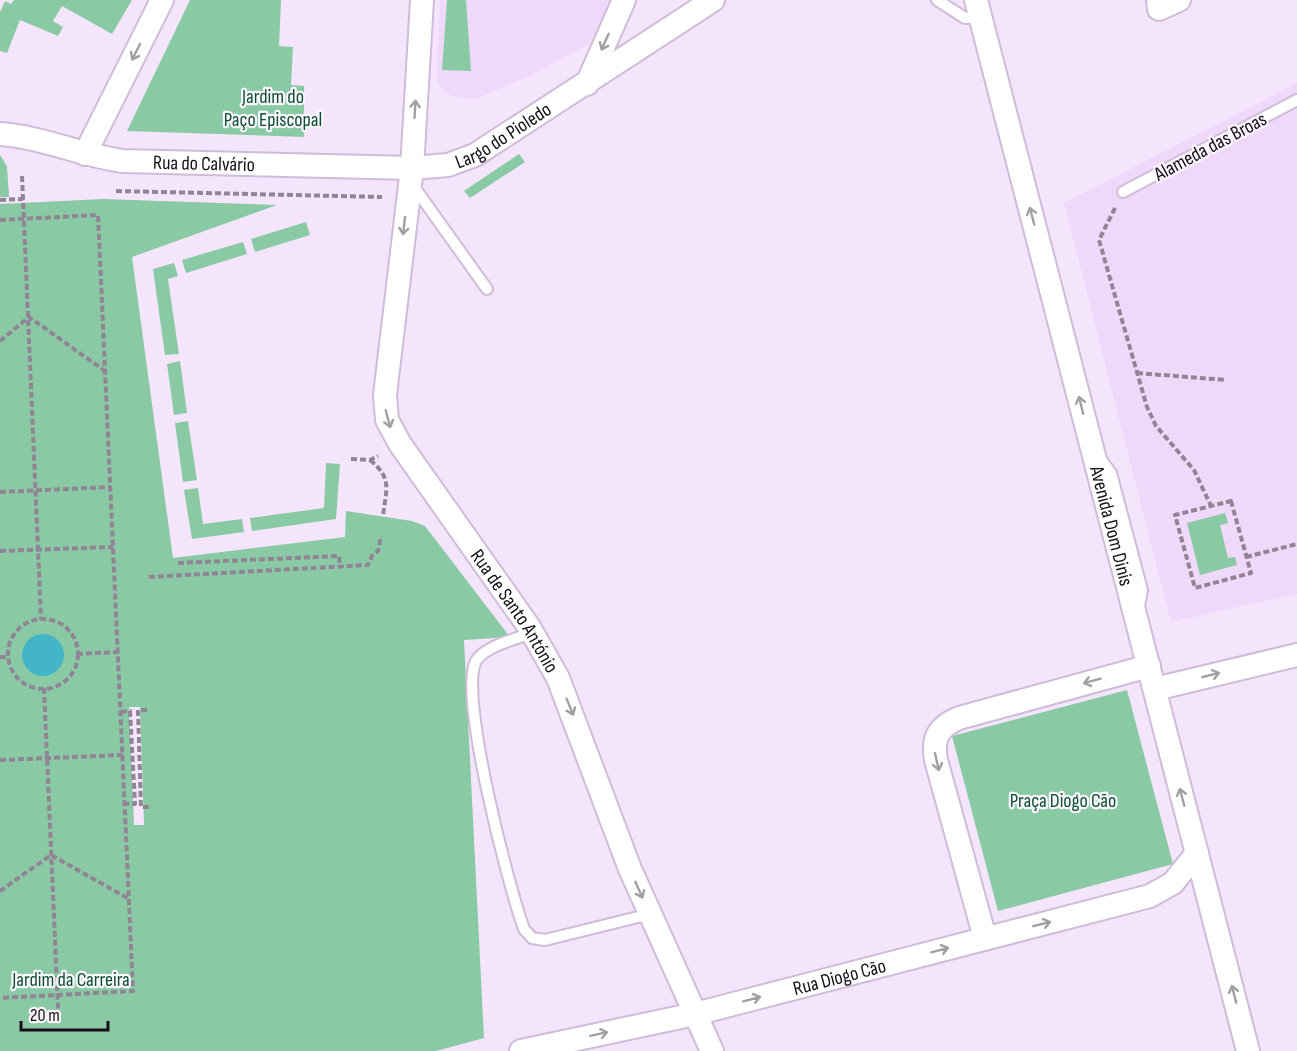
<svg xmlns="http://www.w3.org/2000/svg" width="1297" height="1051" viewBox="0 0 1297 1051" font-family="'Sofia Sans Condensed',sans-serif">
	<style>
		.built { fill: #f0d8fb }
		.green { fill: #89caa5; fill-rule: evenodd }
		.water { fill: #42b6c7 }
		.lines { fill: none; stroke-linecap: round; stroke-linejoin: round }
		.lane-casing { stroke: #cfbcd8; stroke-width: 14 }
		.street-casing { stroke: #cfbcd8; stroke-width: 26 }
		.path { stroke: #908495; stroke-width: 4; stroke-dasharray: 6 3; stroke-linecap: butt }
		.lane { stroke: #fff; stroke-width: 10 }
		.street { stroke: #fff; stroke-width: 22 }
		.oneway { stroke: #a29fa3 }
		.labels { text-anchor: middle; stroke-width: 4.5; stroke-linejoin: round; paint-order: stroke }
		.park-label { font-size: 20px; fill: #0c4e31; stroke: #fbf7fd }
		.street-label { font-size: 20px; fill: #160f19; stroke: #fbf7fd }
	</style>
	<rect width="100%" height="100%" fill="#f5e5fc"/>
	<!-- built -->
	<g class="built">
		<path d="M440,0H614L598,33L586,46L527,77L475,99L451,96L442,89L437,80Z"/>
		<path d="M1297,83V594L1171,622L1064,203Z"/>
	</g>
	<!-- green -->
	<g class="green">
		<path d="M14,0H132L112,34L62,6L53,21L63,27L58,36L20,20L7,53L0,51V12L5,1L11,4Z"/>
		<path d="M190,0H281L279,46L293,47L291,85L304,86V137L127,131Z"/>
		<path d="M447,0H466L471,71L442,70Z"/>
		<path d="M519,154L525,162L470,198L464,191Z"/>
		<path d="M0,155L7,166L9,197H0Z"/>
		<path d="M103,199L277,205L132,257L173,558L345,537L346,511L412,521L425,526L510,637L464,640L484,1038L436,1051H0V204ZM129,707H140L144,825H134Z"/>
		<path d="M306,222L310,235L255,252L251,239Z"/>
		<path d="M243,242L247,254L186,273L182,260Z"/>
		<path d="M174,263L178,276L168,279L179,354L165,355L153,269Z"/>
		<path d="M180,361L187,413L174,415L167,364Z"/>
		<path d="M188,421L197,480L183,482L175,423Z"/>
		<path d="M326,463L340,464L336,519L252,531L250,518L324,508Z"/>
		<path d="M198,488L203,524L242,519L244,532L192,539L184,490Z"/>
		<path d="M1225,513L1228,523L1220,525L1228,558L1235,557L1237,565L1200,575L1187,523Z"/>
		<path d="M1127,690L1173,864L998,911L952,736Z"/>
	</g>
	<!-- water -->
	<circle class="water" cx="43" cy="655" r="21"/>
	<g class="lines">
		<defs>
			<g id="lane">
				<path d="M937,0L965,18L980,17"/>
				<path d="M412,184L487,289"/>
				<path d="M1123,192L1297,100"/>
				<path d="M1102,461L1111,473L1142,590L1139,606"/>
				<path d="M532,633C516,639 485,646 476,661C458,694 509,888 524,929L532,938L545,940L650,914"/>
			</g>
			<g id="street">
				<path id="s1" d="M422,0L412,168L385,395L387,420L400,444L529,627L558,678L630,869L712,1051"/>
				<path id="s2" d="M976,0L1248,1051"/>
				<path d="M1158,0L1159,9L1179,0"/>
				<path d="M587,84L624,0"/>
				<path id="s3" d="M0,134C42,137 80,155 122,161L412,168L448,165L475,155L713,0"/>
				<path d="M85,154L162,0"/>
				<path d="M1155,689L1297,655"/>
				<path d="M985,938L936,760C932,738 938,727 959,718L1149,666"/>
				<path id="s4" d="M521,1051L695,1014L1150,896L1173,883L1197,853"/>
			</g>
		</defs>
		<!-- lane casing -->
		<use href="#lane" class="lane-casing"/>
		<!-- street casing -->
		<use href="#street" class="street-casing"/>
		<!-- path -->
		<g class="path">
			<path d="M22,176L41,620"/>
			<path d="M116,191L382,197"/>
			<path d="M0,200L23,199"/>
			<path d="M1115,208L1099,240L1147,407L1156,426L1194,470L1211,506"/>
			<path d="M0,220L98,215L133,991L0,998"/>
			<path d="M0,341L29,317L105,371"/>
			<path d="M1137,373L1226,380"/>
			<path d="M351,459L370,460L378,456"/>
			<path d="M370,460C393,479 386,489 383,516"/>
			<path d="M0,492L110,487"/>
			<path d="M1231,501L1251,573L1195,588L1175,515Z"/>
			<path d="M0,551L113,547"/>
			<path d="M1246,557L1297,544"/>
			<path d="M178,563L339,556L340,567"/>
			<path d="M149,577L368,565L372,556L378,551L381,536"/>
			<circle cx="43" cy="654" r="35"/>
			<path d="M77,654L118,652"/>
			<path d="M0,657H9"/>
			<path d="M44,688L58,1009"/>
			<path d="M147,710H138L141,807H152"/>
			<path d="M121,712L130,711L135,804H125"/>
			<path d="M0,760L123,755"/>
			<path d="M0,891L51,855L129,899"/>
		</g>
		<!-- lane -->
		<use href="#lane" class="lane"/>
		<!-- street -->
		<use href="#street" class="street"/>
	</g>
	<!-- one-way arrows -->
	<defs><path id="oneway-shaft" d="M-6 0H5M1.5-3L5.5 0L1.5 3" fill="none" stroke-width="1.6" stroke-linecap="round" stroke-linejoin="round" transform="scale(1.5)"/></defs>
	<g class="oneway">
		<use href="#oneway-shaft" transform="translate(605 42) rotate(114)"/>
		<use href="#oneway-shaft" transform="translate(136 52) rotate(117)"/>
		<use href="#oneway-shaft" transform="translate(415 109) rotate(-87)"/>
		<use href="#oneway-shaft" transform="translate(1032 216) rotate(-105)"/>
		<use href="#oneway-shaft" transform="translate(404 226) rotate(97)"/>
		<use href="#oneway-shaft" transform="translate(1081 405) rotate(-104)"/>
		<use href="#oneway-shaft" transform="translate(388 419) rotate(75)"/>
		<use href="#oneway-shaft" transform="translate(1211 675) rotate(-14)"/>
		<use href="#oneway-shaft" transform="translate(1092 681) rotate(165)"/>
		<use href="#oneway-shaft" transform="translate(570 707) rotate(68)"/>
		<use href="#oneway-shaft" transform="translate(937 762) rotate(77)"/>
		<use href="#oneway-shaft" transform="translate(1182 797) rotate(-105)"/>
		<use href="#oneway-shaft" transform="translate(639 890) rotate(66)"/>
		<use href="#oneway-shaft" transform="translate(1042 924) rotate(-14)"/>
		<use href="#oneway-shaft" transform="translate(940 950) rotate(-15)"/>
		<use href="#oneway-shaft" transform="translate(1234 994) rotate(-104)"/>
		<use href="#oneway-shaft" transform="translate(752 999) rotate(-15)"/>
		<use href="#oneway-shaft" transform="translate(599 1034) rotate(-12)"/>
	</g>
	<g class="labels">
		<!-- park labels -->
		<g class="park-label">
			<text x="273" y="103">Jardim do<tspan x="273" dy="23">Paço Episcopal</tspan></text>
			<text x="1063" y="807">Praça Diogo Cão</text>
			<text x="71" y="986">Jardim da Carreira</text>
		</g>
		<!-- street labels -->
		<g class="street-label">
			<text dy="7" stroke="none"><textPath href="#s3" startOffset="514">Largo do Pioledo</textPath></text>
			<text transform="translate(1210 146) rotate(-28)" y="7">Alameda das Broas</text>
			<text dy="7" stroke="none"><textPath href="#s3" startOffset="207">Rua do Calvário</textPath></text>
			<text dy="7" stroke="none"><textPath href="#s2" startOffset="543">Avenida Dom Dinis</textPath></text>
			<text dy="7" stroke="none"><textPath href="#s1" startOffset="652">Rua de Santo António</textPath></text>
			<text dy="7" stroke="none"><textPath href="#s4" startOffset="327">Rua Diogo Cão</textPath></text>
		</g>
	</g>
	<!-- scale -->
	<path d="M21 1021v9h87v-9" fill="none" stroke="#160f19" stroke-width="3"/>
	<text x="30" y="1021" font-size="18" fill="#160f19" stroke="#fbf7fd" stroke-width="4.5" paint-order="stroke">20 m</text>
</svg>
